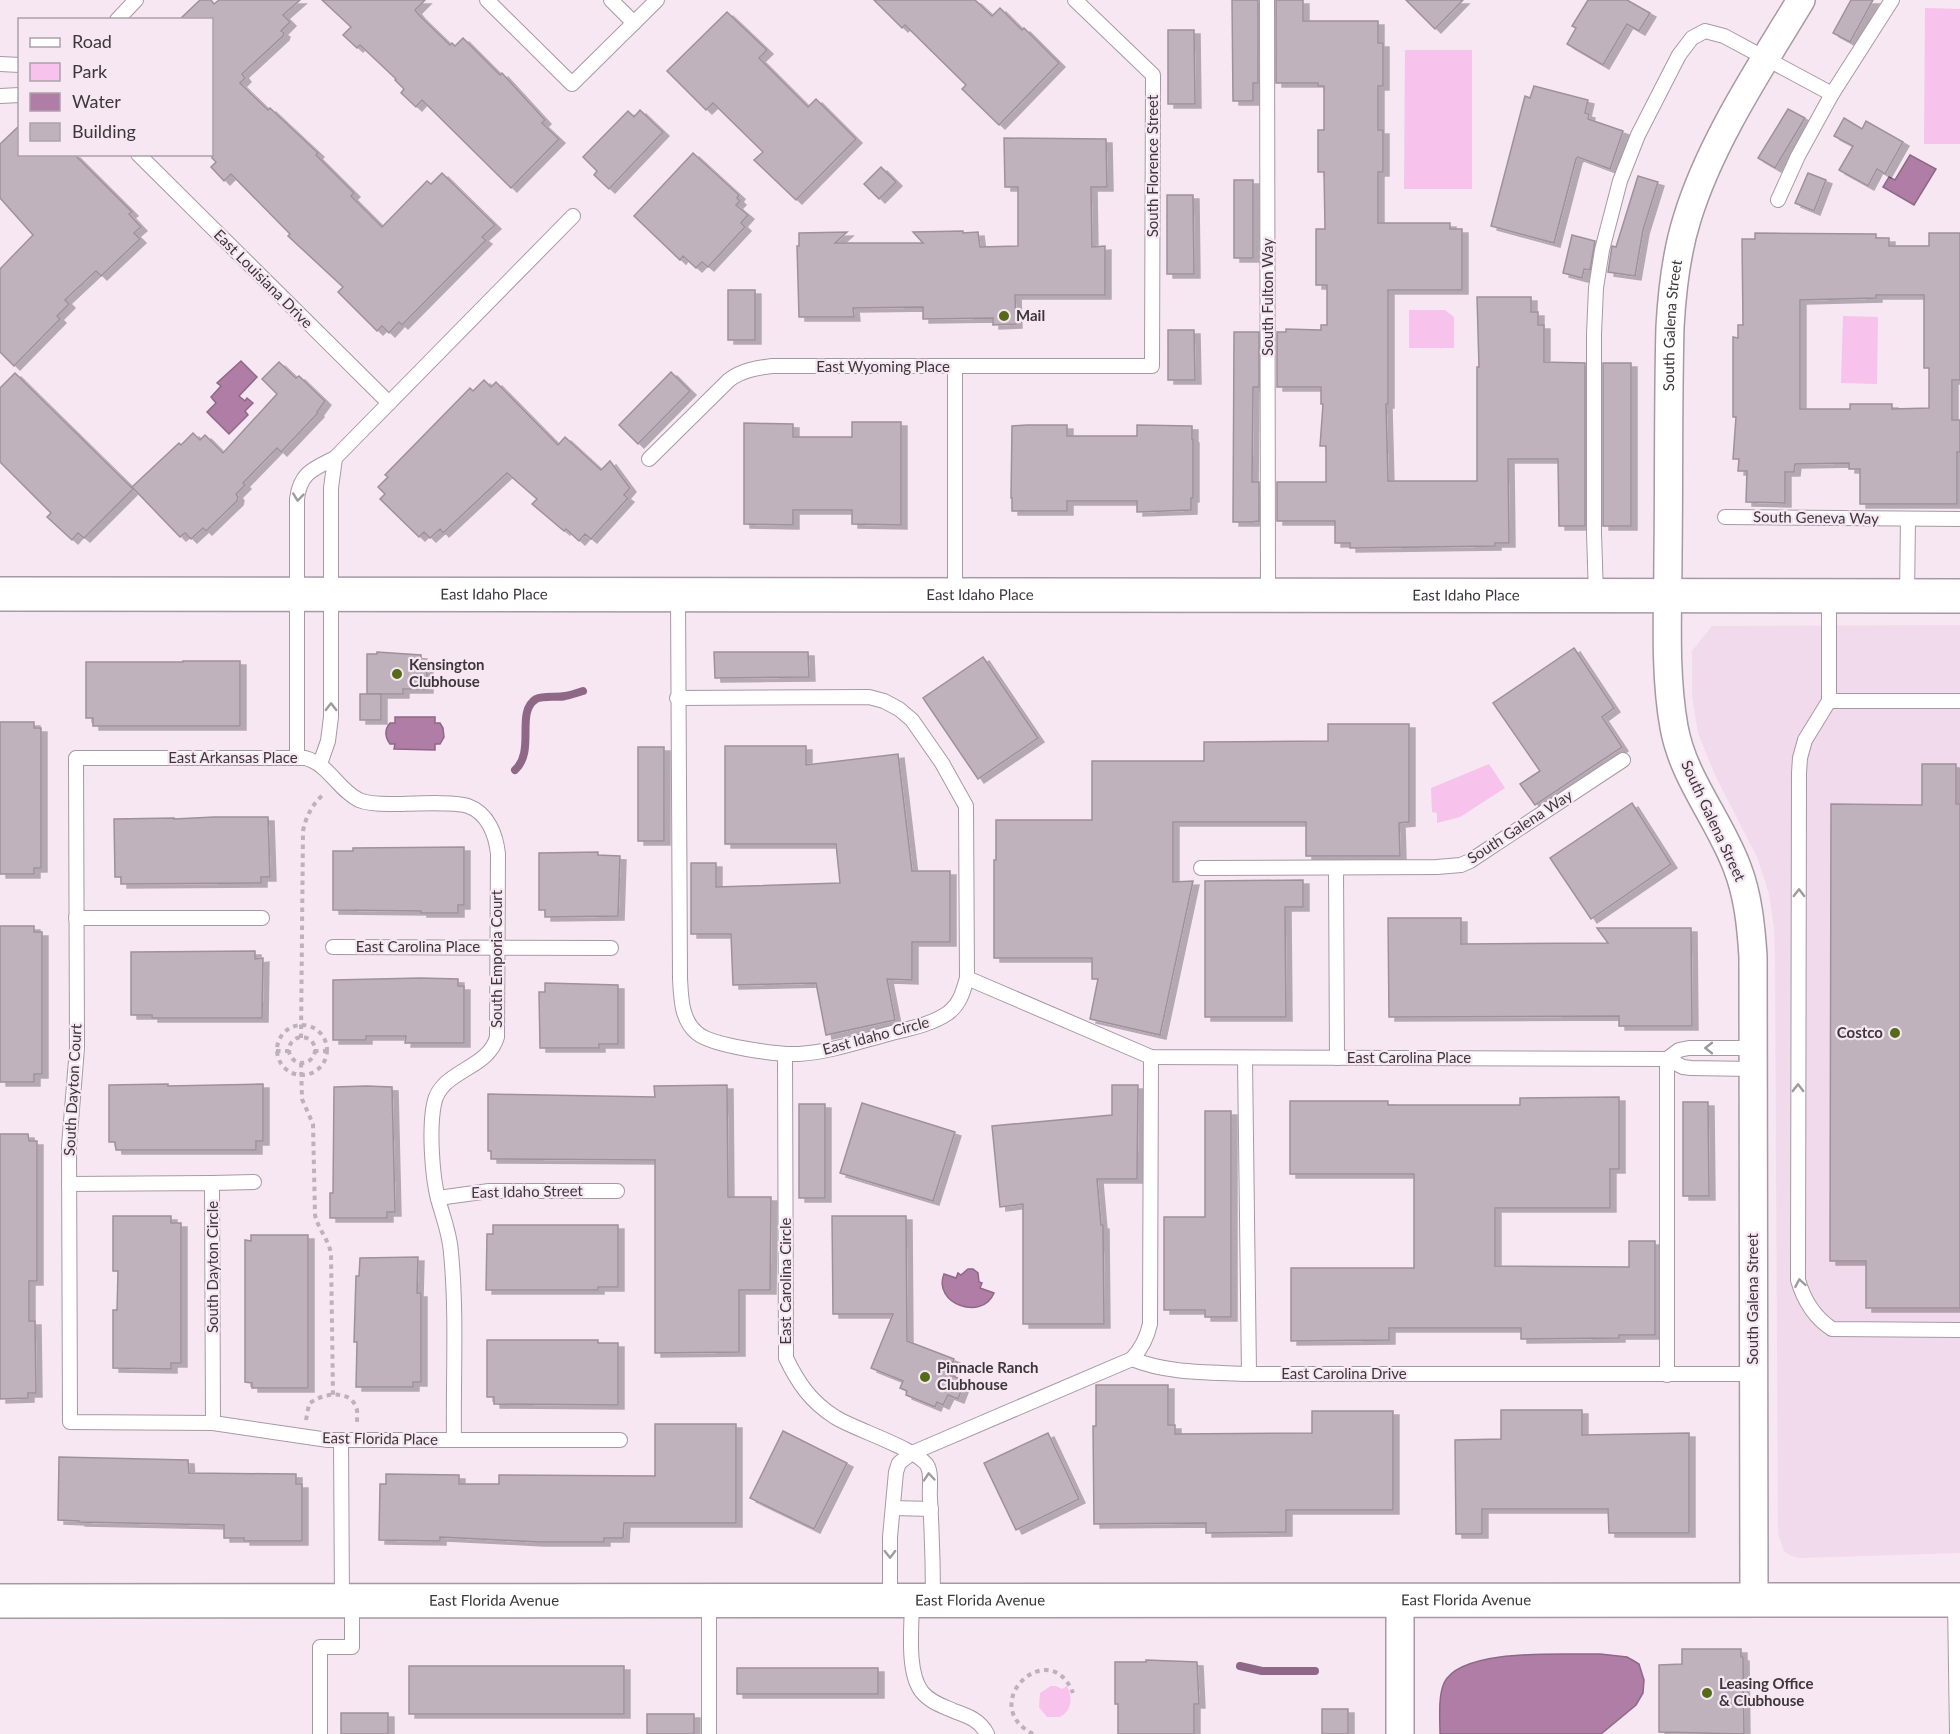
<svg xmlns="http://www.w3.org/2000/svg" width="1960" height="1734" viewBox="0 0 1960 1734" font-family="Lato,sans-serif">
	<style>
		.built { fill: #f0daeb }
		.green { fill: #f7c2eb }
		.water { fill: #b07da6; stroke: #8e6886; stroke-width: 1.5 }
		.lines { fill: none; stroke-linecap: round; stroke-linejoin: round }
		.stream { stroke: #8e6886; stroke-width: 8 }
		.building { fill: #c0b2bd; stroke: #9f919c; stroke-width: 1.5; fill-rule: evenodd; filter: url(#shadow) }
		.service-casing { stroke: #a799a4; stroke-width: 16 }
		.minor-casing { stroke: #a799a4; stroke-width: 30 }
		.tertiary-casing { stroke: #a799a4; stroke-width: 36 }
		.secondary-casing { stroke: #a799a4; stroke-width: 36 }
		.path { stroke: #bdb1ba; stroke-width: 4; stroke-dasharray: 4.5 4.5; stroke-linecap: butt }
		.service { stroke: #fff; stroke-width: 14 }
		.minor { stroke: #fff; stroke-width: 27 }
		.tertiary { stroke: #fff; stroke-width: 33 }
		.secondary { stroke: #fff; stroke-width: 33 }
		.oneway { stroke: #9e9b9e }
		.poi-dot { fill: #556b1a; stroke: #f6e7f3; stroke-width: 2 }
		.labels { text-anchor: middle; stroke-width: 4.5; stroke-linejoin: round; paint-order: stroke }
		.street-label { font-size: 15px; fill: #3d373c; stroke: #f6e7f3 }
		.poi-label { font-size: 15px; font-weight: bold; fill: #3d373c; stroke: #f6e7f3; text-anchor: start }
	</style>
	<defs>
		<filter id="shadow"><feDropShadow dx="6" dy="4" stdDeviation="0" flood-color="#0004"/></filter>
	</defs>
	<rect width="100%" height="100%" fill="#f6e7f3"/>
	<!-- built -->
	<path class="built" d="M1960,625V1553L1799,1558L1789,1555L1784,1551L1778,1533L1775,960L1774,927L1769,894L1757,857L1715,775L1698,733L1692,697V651L1712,626Z"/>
	<!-- green -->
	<g class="green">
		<path d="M1925,8L1960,9V144H1924Z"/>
		<path d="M1405,50H1472V189H1404Z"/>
		<path d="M1409,310H1445L1454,317V348H1409Z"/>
		<path d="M1843,316L1878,317L1877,384L1841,383Z"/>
		<path d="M1489,764L1505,788L1460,817L1437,823V813L1432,812L1431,788Z"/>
		<path d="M1051,1686H1056L1062,1689L1067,1686C1073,1698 1072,1710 1060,1717H1047L1039,1707L1040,1693Z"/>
	</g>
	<!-- water -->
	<g class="water">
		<path d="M1910,155L1936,169L1914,205L1883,187L1889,177L1895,180Z"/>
		<path d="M241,361L257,377L239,396L245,401L247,398L253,403L245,411L248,415L229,434L207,412L216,403L211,397L221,386L217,383Z"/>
		<path d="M395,717H435V723H440L443,728L444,737L440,744H435V750L394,749L395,744H390C385,737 384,730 390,723H395Z"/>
		<path d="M968,1269H973L978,1273L979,1282L982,1283L980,1288L994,1293C982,1322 932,1303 944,1274L956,1278L958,1273L961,1275Z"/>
		<path d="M1600,1654L1627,1657L1634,1661L1639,1664L1644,1680L1643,1693L1636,1705L1601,1734H1440C1440,1718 1438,1697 1444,1683C1461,1647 1566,1655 1600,1654Z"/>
	</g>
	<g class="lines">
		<!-- stream -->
		<g class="stream">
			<path d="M515,770C536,751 515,712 536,699C544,695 557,698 565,696C571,695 577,693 583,691"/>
			<path d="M1240,1666L1262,1671H1315"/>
		</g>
	</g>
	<!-- building -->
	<g class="building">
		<path d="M200,0H211L214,4L219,0H300L283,15L290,22L281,31L284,33L283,36L242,74L245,78L240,83L268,110L270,108L318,153L316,155L354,193L351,196L382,227L427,181L431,184L442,173L495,225L482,237L486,240L402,325L399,322L389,333L382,326L377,331L338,292L343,287L288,236L290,234L231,174L224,181L211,167L216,162L212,158V20H179Z"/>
		<path d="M322,0H425L415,10L419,15L450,45L452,43L455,46L463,38L500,75L502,73L545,120L542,123L559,139L511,188L422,100L416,107L401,93L404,89L395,80L396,79L360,45L357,48L343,35L351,27Z"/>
		<path d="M874,0H975L992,16L1000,8L1022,30L1024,28L1059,63L999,125L962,89L966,85L905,25L902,28Z"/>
		<path d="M1232,0H1258V83H1253V101H1233Z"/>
		<path d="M1276,0H1303V21H1378V43H1383V86H1378V130H1383V172H1378V223H1450V229H1462V290H1388V404H1386L1388,481H1477V367H1479L1477,297H1531V312H1538V325H1544V362L1585,363V526H1559L1558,459H1508L1509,543H1495V546L1350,548V543H1335V521H1277V482H1326V446H1320L1323,404H1321V387H1277V332H1286V329L1321,330V325H1327V285H1316V229H1325L1324,172H1318V130H1324V86H1318V83H1276Z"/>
		<path d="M1406,0H1463L1435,29Z"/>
		<path d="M1588,0H1627L1650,13L1639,31L1627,24L1603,65L1567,44L1576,28L1572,26Z"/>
		<path d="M1851,0H1873L1850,42L1833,33Z"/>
		<path d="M727,12L767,50L759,58L808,107L816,99L856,139L796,200L754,160L763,152L713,103L706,110L667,71Z"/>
		<path d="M1168,30H1194L1195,104H1168Z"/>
		<path d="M1534,86L1588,100L1585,113L1589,114L1588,119L1623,131L1610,169L1578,157L1576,159L1554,243L1491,226L1525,96L1530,98Z"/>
		<path d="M1788,109L1805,118L1775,168L1758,158Z"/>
		<path d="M640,110L663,132L609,189L594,175L597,171L583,157L628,111L634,117Z"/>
		<path d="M1844,118L1862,129L1866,121L1903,142L1885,174L1877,169L1868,186L1839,170L1853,146L1834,136Z"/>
		<path d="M20,125V154H74L132,212L129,214L141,227L134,233L140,239L101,276L96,271L65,300L69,304L57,316L60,319L14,366L0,352V269L33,235L0,198V144Z"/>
		<path d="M1004,138L1106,139L1107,187H1091L1092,247L1105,246V295H1015L1016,324L993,325V318L923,319V307L853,308L854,317H799L797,246H799V233L847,232L835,243H923L913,232L963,231V233L978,232L980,247L1018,246V187H1005Z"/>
		<path d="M693,153L739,195L737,198L740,201L736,205L748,215L741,223L745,227L708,267L702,262L696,268L683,256L680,260L634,216Z"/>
		<path d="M881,167L896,182L879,199L864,184Z"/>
		<path d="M1808,173L1826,180L1814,211L1795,203Z"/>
		<path d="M1638,176L1658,182L1643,230L1635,276L1608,272L1612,246L1616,247Z"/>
		<rect x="1234" y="180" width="19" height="78"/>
		<path d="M1167,195H1193L1194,274H1167Z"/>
		<path d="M1755,233L1876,234V238H1889V246H1929V233H1960V380H1952V420H1960V452H1957V504H1860V469H1849V463L1795,464L1794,472H1785V503L1746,502L1747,471H1738L1739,459H1733L1736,417H1733V337L1738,338V325H1743L1742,239H1755ZM1876,295H1924V368H1929V408L1892,409V404H1850V409H1800V300L1876,298Z"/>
		<path d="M1572,235L1595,241L1590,270L1584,269L1582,278L1563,273Z"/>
		<rect x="728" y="290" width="27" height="50"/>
		<path d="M1168,330H1194L1195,380H1168Z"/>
		<path d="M1234,332H1259V387H1253L1252,482H1259V521L1252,522H1233Z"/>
		<path d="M279,362L296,378L299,376L325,401L317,412L318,413L281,452L277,448L243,483L245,485L236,494L238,497L237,501L206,531L203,528L191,539L185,533L180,537L132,487L179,443L181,445L193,433L200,440L205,435L223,453L277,394L262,379Z"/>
		<rect x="1603" y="363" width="28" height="163"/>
		<path d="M671,372L690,391L638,444L619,425Z"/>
		<path d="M15,373L133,489L84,538L78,533L72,540L47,517L51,513L0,462V388Z"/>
		<path d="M484,380L491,387L496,382L558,445L565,437L601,470L610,461L630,488L624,495L628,498L591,539L585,534L579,541L566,529L564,531L532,504L537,499L507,473L443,533L440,529L430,538L424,532L419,537L380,499L385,494L378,487L388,477L385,475L470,388L473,391Z"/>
		<path d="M852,422H901V525L852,524V510H793V525L744,524V423L793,424V437H852Z"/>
		<path d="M1027,425H1067V436H1137V425L1192,426V439H1193V498H1191V510L1137,512V501H1067V511H1012V498H1011L1012,426Z"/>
		<path d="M1574,648L1614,708L1602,717L1622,747L1535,805L1520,784L1540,771L1493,703Z"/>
		<path d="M377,652L421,655V660L427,661V689H403V694H367V654H377Z"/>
		<path d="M714,652H808L809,677L715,678Z"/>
		<path d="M983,657L1038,738L978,779L923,698Z"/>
		<path d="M183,661H240V726H93V718H86V662H183Z"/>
		<rect x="360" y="694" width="21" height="26"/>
		<path d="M0,722H34V728H41V868H34V874H0Z"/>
		<path d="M1328,724H1409V822L1399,823L1400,856H1306V822H1173V882L1193,881L1160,1035L1090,1019L1098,979H1092V958H994V860H996V820H1092V761H1204V742L1328,741Z"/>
		<path d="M725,746H806V765L898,754L912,871H950V942H912V980L887,979L895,1020L826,1035L816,983L733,985L731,934H691V863H716V887L840,883L836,844H725Z"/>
		<rect x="638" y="747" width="26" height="94"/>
		<path d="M1922,764H1956V804H1960V1308H1866V1261H1830L1831,804L1922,805Z"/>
		<path d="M1632,803L1671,864L1591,919L1550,858Z"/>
		<path d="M214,817H268L270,877H261V883L121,884V877H115L114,819L174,818V819Z"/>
		<path d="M464,847V905H458V913H421V911L333,910V851H353V848Z"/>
		<path d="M598,852V855L620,856L618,916L545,917V910H539V853Z"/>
		<path d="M1303,880V907H1285L1286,1017H1205V881Z"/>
		<path d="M1388,918H1461V944L1608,943L1597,928H1691L1692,1026H1619V1016L1389,1017Z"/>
		<path d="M0,926H34V932H42V1074H34V1082H0Z"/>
		<path d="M255,951V959L263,958L262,1018H152V1015H131V952Z"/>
		<path d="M421,978L458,979V986H464V1043H405L406,1036H366V1040H333V980Z"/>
		<path d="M545,983L618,985V1044H599V1048H540L539,992H545Z"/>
		<path d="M168,1084V1086L263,1084V1141H256V1150H116L115,1142H109V1085Z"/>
		<path d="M727,1085L728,1197H771L770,1290H739V1352L655,1353V1160L491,1159V1151H488V1094L655,1097L654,1086Z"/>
		<path d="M1112,1085H1138L1137,1179H1097L1101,1225H1103L1104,1324H1023V1204L1000,1207L992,1126L1112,1115Z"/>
		<path d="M367,1086L392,1087L395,1212H387V1218H330V1193H333L334,1087Z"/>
		<path d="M1619,1097V1169H1610V1208H1495V1266L1629,1267V1241H1655V1335H1619V1338L1521,1339V1328H1389V1340L1291,1341V1268H1414V1174H1290V1101H1388V1105H1520V1098Z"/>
		<path d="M1683,1102H1708L1709,1196H1683Z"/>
		<path d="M862,1103L955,1132L933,1201L840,1173Z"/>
		<rect x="799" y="1104" width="26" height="94"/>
		<path d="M1205,1111H1231V1317H1205V1310H1164V1217H1205Z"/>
		<path d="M0,1134H28L29,1141H37V1281H29V1321H35L36,1393H28V1398L0,1399Z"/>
		<path d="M113,1216H171V1223H181V1363H171V1369L113,1368V1310H117L118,1271H113Z"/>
		<path d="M832,1216H906L907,1341L954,1359L948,1374L965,1381L958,1399L948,1395L943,1405L937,1402L935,1407L906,1395L907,1391L900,1388L903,1381L871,1368L893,1314H833Z"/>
		<path d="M493,1225H618V1287H598V1290H486L487,1234H493Z"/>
		<path d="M251,1235H308V1388H252V1383L245,1382V1240L251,1241Z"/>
		<path d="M418,1257L417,1293H421V1382H413V1387H356L357,1342H354L356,1276H359L360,1258Z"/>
		<path d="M487,1340H598V1343H618V1405L494,1404V1397H487Z"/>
		<path d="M1096,1385H1168V1425H1175V1434L1312,1433V1411H1393V1510H1286V1532L1206,1533V1523L1094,1524L1093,1426H1096Z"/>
		<path d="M1501,1410H1582V1435L1689,1433V1533H1609L1608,1509H1482V1534H1456L1455,1440L1501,1439Z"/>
		<path d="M655,1424H736V1523H624L623,1538H604V1542H538L440,1537V1541L379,1540L380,1484H386V1474L459,1475V1484H499V1475L655,1476Z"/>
		<path d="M783,1431L847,1463L814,1529L750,1498Z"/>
		<path d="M1048,1433L1079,1499L1016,1530L984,1463Z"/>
		<path d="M59,1457L188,1460L189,1473L296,1474V1484H302V1541H244V1538H224V1525L79,1522V1521L58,1520Z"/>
		<path d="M1682,1649H1741V1657H1743L1744,1734L1659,1732V1665L1682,1664Z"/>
		<path d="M1146,1660L1197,1662L1199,1704H1194V1734H1118V1704H1115V1662H1146Z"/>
		<rect x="409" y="1666" width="215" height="48"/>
		<rect x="737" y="1668" width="141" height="26"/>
		<rect x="1322" y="1709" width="26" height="25"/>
		<rect x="341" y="1713" width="47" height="21"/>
		<rect x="647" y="1714" width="47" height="20"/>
	</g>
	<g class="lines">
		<defs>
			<g id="service">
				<path d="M487,0L572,84L657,0"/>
				<path d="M611,0L634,23"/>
				<path d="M1267,0L1268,594"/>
				<path d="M117,20L136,0"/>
				<path d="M0,64L20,65"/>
				<path d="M0,96L20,95"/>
				<path d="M138,154L389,403"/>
				<path d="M1778,200L1798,156L1832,94L1892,0"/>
				<path d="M649,459L729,380C742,370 757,368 772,366H1152L1153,75L1075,0"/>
				<path d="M1725,517L1960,519"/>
				<path d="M955,595V367"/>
				<path d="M1596,595L1594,533V334L1596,288L1602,250L1620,181L1638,135L1679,55L1692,38L1705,31L1724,36L1832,94"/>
				<path d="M1829,596V701L1805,740L1800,758L1799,773L1798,1280C1804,1301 1814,1317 1832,1329L1960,1330"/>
				<path d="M1907,596L1908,519"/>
				<path d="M677,698L869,697L884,701L899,709L912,720L942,763L966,806L967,978C963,992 960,1004 948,1013C931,1025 907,1029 888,1034C858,1042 829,1052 799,1054C778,1055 712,1046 697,1033C681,1020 681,997 680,978L678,595"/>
				<path d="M1829,701H1960"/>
				<path d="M297,757V499C300,473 313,469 335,458L573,216"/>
				<path d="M320,764L328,741L331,717V488L335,458"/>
				<path d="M1201,868L1437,867L1461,865L1470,861L1623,760"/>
				<path d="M1336,868L1337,1058"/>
				<path d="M76,918H262"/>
				<path d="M333,947L611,948"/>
				<path d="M967,978L1151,1057L1667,1059L1683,1067L1691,1068L1752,1069"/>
				<path d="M785,1054L786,1358C798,1383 811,1402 835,1417C853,1429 921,1450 928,1467C932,1476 929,1489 930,1499C932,1533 933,1566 933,1600"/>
				<path d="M1245,1059L1249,1374"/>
				<path d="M1667,1059V1375"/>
				<path d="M1667,1059L1679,1050L1689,1048H1753"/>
				<path d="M212,1183L254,1182"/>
				<path d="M69,1184L212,1183L213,1423"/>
				<path d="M438,1198L489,1191H617"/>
				<path d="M1132,1359C1142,1348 1147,1338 1150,1324L1151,1057"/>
				<path d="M341,1440L342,1600"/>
				<path d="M454,1440C453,1378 457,1314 451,1253C450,1234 443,1217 438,1199C432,1175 429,1129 434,1104C440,1070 488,1070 497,1037L498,854C496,835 488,813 468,806C454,801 408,804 390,804C380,804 368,804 359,800C337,789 329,764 305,758H76L77,1048L69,1146L70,1422L213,1423L328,1440H620"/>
				<path d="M893,1508L931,1509"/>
				<path d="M890,1600V1537L896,1472L899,1463L912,1453L1132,1359C1169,1374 1209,1372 1249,1374H1754"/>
				<path d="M912,1600C912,1625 906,1672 922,1692C930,1702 943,1706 954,1711C968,1716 980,1720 987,1734"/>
				<path d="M1955,1600L1957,1734"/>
				<path d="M709,1601V1734"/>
				<path d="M320,1734V1647H352V1600"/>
			</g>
			<g id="minor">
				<path d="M1400,1601V1734"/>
				<path id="s1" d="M1754,1601L1753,956C1751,926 1748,895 1737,867C1719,819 1683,778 1674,727C1664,671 1668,611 1668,554C1669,479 1668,403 1670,327C1672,291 1676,254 1687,219C1710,143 1760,68 1801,0"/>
			</g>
			<g id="tertiary">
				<path id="s2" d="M0,594L1960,596"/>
			</g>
			<g id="secondary">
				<path id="s3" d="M0,1601L1960,1600"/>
			</g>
		</defs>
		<!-- service casing -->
		<use href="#service" class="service-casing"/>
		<!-- minor casing -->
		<use href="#minor" class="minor-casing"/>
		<!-- tertiary casing -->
		<use href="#tertiary" class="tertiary-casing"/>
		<!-- secondary casing -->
		<use href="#secondary" class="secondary-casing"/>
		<!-- path -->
		<g class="path">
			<circle cx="302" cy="1050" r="25"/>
			<circle cx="302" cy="1050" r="13"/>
			<path d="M301,1038L303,831C306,816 313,803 324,794"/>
			<path d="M276,1051H289"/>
			<path d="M314,1051H327"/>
			<path d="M301,1063L302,1099L313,1124L315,1215C318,1229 329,1240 331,1254L333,1395"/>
			<path d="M306,1420L309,1404C320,1394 349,1388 356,1407C358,1411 357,1417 357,1422"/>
			<path d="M1033,1734C975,1704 1050,1634 1073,1693"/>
		</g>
		<!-- service -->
		<use href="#service" class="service"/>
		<!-- minor -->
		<use href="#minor" class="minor"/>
		<!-- tertiary -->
		<use href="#tertiary" class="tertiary"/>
		<!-- secondary -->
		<use href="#secondary" class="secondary"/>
	</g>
	<!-- one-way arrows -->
	<defs><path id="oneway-chevron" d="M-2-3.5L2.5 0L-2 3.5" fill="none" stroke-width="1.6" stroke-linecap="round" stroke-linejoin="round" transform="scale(1.5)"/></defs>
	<g class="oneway">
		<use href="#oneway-chevron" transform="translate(298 497) rotate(96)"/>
		<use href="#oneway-chevron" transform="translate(331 707) rotate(-90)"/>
		<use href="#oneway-chevron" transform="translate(1799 893) rotate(-90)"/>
		<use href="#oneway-chevron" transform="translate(1709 1048) rotate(180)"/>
		<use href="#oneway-chevron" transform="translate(1798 1088) rotate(-90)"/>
		<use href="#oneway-chevron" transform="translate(1800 1283) rotate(-100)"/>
		<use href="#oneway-chevron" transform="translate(929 1477) rotate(-95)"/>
		<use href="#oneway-chevron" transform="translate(890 1554) rotate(89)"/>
	</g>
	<!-- markers -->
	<g class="poi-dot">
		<circle cx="1004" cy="316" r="6"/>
		<circle cx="397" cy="674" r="6"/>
		<circle cx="1895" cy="1033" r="6"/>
		<circle cx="925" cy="1377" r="6"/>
		<circle cx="1707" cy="1693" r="6"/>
	</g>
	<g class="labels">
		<!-- street labels -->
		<g class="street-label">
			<text transform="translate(1153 166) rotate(-90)" y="5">South Florence Street</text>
			<text transform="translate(263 279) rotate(45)" y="5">East Louisiana Drive</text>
			<text transform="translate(1268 297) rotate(-90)" y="5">South Fulton Way</text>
			<text dy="5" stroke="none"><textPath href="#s1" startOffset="1292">South Galena Street</textPath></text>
			<text x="883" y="372">East Wyoming Place</text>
			<text transform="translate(1816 518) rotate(1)" y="5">South Geneva Way</text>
			<text dy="5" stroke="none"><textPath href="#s2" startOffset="494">East Idaho Place</textPath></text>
			<text dy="5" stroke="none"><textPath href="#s2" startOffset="980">East Idaho Place</textPath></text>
			<text dy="5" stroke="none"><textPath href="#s2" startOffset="1466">East Idaho Place</textPath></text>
			<text x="233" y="763">East Arkansas Place</text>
			<text transform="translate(1713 821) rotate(65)" y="5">South Galena Street</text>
			<text transform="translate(1520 827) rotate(-33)" y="5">South Galena Way</text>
			<text x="418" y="952">East Carolina Place</text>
			<text transform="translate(497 959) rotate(-90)" y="5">South Emporia Court</text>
			<text transform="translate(876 1036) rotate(-15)" y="5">East Idaho Circle</text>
			<text x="1409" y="1063">East Carolina Place</text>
			<text transform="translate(73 1090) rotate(-87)" y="5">South Dayton Court</text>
			<text transform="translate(527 1192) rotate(-1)" y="5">East Idaho Street</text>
			<text transform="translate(213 1267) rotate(-90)" y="5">South Dayton Circle</text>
			<text transform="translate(786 1281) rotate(-90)" y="5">East Carolina Circle</text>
			<text transform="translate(1753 1299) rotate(-90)" y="5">South Galena Street</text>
			<text x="1344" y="1379">East Carolina Drive</text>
			<text transform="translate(380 1439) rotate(1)" y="5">East Florida Place</text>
			<text dy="5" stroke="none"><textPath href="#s3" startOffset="494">East Florida Avenue</textPath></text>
			<text dy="5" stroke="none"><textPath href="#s3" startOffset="980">East Florida Avenue</textPath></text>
			<text dy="5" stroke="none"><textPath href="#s3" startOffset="1466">East Florida Avenue</textPath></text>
		</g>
		<!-- poi labels -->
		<g class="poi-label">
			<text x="1016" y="321">Mail</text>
			<text x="409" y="670">Kensington<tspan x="409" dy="17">Clubhouse</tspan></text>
			<text x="1883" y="1038" text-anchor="end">Costco</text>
			<text x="937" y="1373">Pinnacle Ranch<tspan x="937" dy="17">Clubhouse</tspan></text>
			<text x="1719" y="1689">Leasing Office<tspan x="1719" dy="17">&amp; Clubhouse</tspan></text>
		</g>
	</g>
	<!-- legend -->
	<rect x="18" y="18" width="195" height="138" fill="#f6e7f3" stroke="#aca1aa" stroke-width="1.5"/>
	<rect x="30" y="38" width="30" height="9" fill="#ffffff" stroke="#aca1aa" stroke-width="1.5"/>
	<text x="72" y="48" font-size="18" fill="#3d373c">Road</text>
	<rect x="30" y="63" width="30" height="18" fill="#f7c2eb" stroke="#aca1aa" stroke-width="1.5"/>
	<text x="72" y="78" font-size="18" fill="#3d373c">Park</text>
	<rect x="30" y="93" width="30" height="18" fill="#b07da6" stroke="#aca1aa" stroke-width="1.5"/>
	<text x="72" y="108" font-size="18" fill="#3d373c">Water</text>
	<rect x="30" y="123" width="30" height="18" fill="#c0b2bd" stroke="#aca1aa" stroke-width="1.5"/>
	<text x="72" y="138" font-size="18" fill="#3d373c">Building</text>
</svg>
